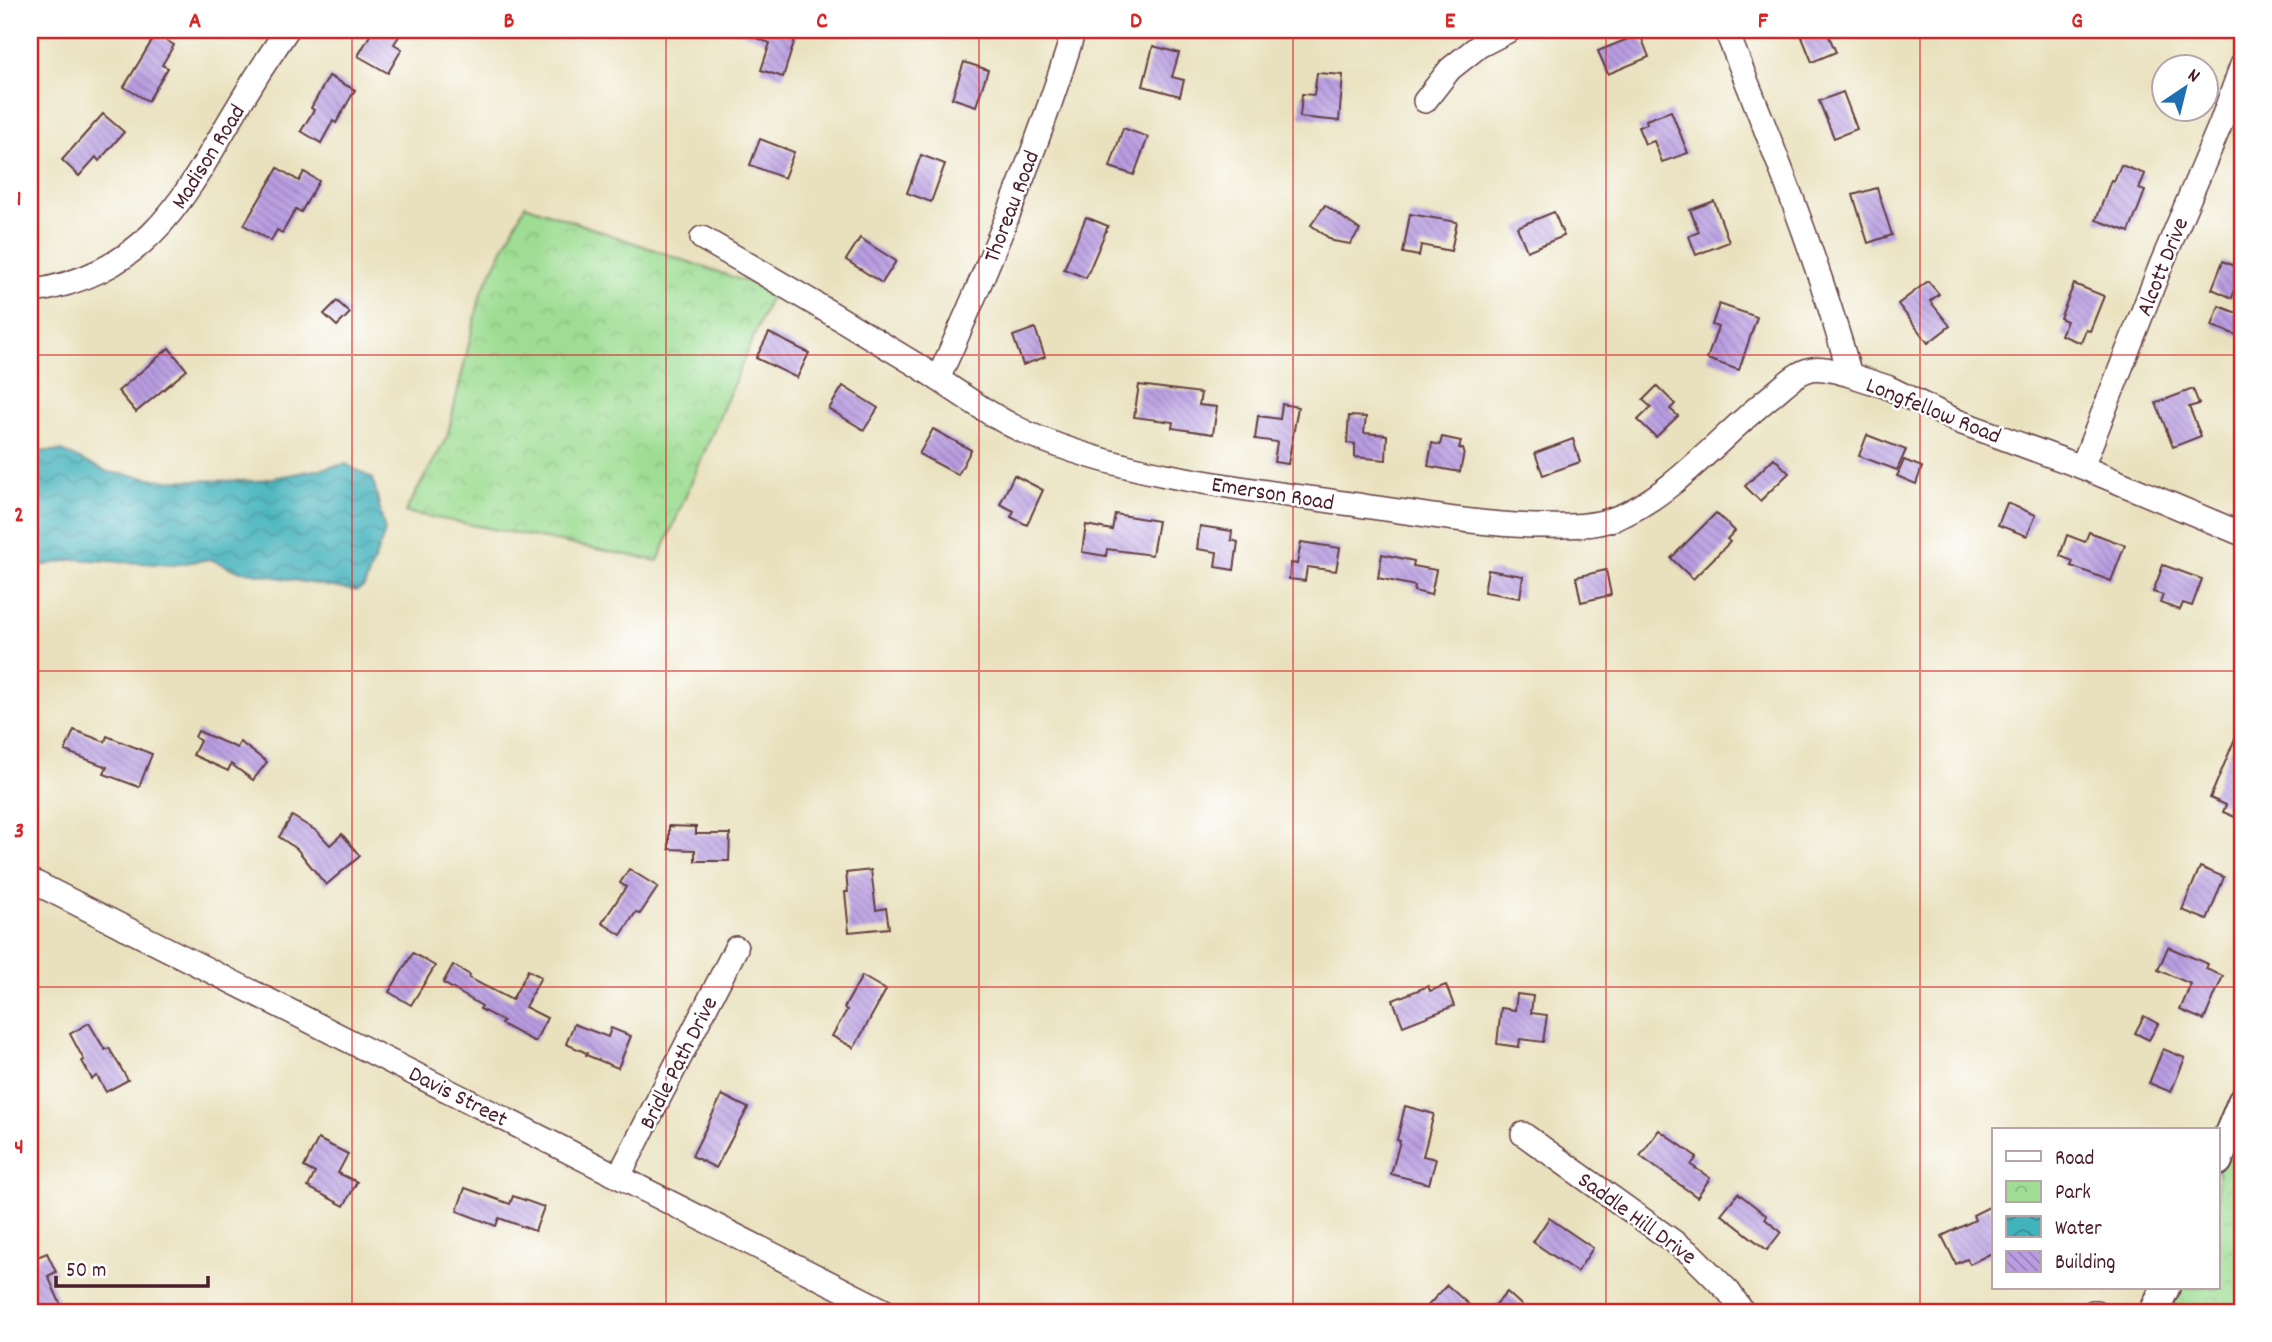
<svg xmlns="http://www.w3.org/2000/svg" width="2272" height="1342" viewBox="0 0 2272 1342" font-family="Dekko,sans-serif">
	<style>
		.park { fill: url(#park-crowns); stroke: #747e5f; stroke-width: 2 }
		.water { fill: url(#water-waves); stroke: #466873; stroke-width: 2 }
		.building { fill: url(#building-back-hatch) }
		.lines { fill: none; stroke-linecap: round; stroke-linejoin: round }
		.minor-casing { stroke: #623c41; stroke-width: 26 }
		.major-casing { stroke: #623c41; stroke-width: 32 }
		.minor { stroke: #fff; stroke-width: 23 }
		.major { stroke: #fff; stroke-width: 28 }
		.grid { fill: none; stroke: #d62828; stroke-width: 2; stroke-opacity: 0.55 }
		.labels { text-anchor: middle; stroke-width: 5; stroke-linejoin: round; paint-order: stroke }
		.street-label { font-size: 23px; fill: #4a1f2b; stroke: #fff }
		.neatline { fill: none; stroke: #d62828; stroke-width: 2.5 }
		.grid-label { font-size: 23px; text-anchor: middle; font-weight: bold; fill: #d62828 }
	</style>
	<defs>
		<pattern id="park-crowns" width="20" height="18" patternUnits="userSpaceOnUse" patternTransform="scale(1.75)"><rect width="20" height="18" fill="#9edd93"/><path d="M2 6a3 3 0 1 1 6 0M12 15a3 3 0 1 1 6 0" fill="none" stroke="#8abd7f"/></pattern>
		<pattern id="water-waves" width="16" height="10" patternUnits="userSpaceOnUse" patternTransform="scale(1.75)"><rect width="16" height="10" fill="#42b2bb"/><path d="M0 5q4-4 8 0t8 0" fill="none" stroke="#399098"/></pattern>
		<pattern id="building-back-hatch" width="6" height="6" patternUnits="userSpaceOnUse" patternTransform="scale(1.75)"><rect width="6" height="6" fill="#b89de1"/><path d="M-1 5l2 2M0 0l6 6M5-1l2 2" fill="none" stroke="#987fb7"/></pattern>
	</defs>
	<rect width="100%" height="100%" fill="#fff"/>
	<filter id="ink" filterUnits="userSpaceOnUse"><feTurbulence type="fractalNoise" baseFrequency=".0143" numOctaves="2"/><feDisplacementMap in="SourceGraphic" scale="14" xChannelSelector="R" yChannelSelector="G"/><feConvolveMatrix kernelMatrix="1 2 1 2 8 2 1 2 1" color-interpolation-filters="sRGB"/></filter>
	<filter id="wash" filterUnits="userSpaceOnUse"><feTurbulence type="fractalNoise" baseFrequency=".00686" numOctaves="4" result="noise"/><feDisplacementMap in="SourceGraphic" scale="28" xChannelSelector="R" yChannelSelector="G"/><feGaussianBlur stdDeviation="1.57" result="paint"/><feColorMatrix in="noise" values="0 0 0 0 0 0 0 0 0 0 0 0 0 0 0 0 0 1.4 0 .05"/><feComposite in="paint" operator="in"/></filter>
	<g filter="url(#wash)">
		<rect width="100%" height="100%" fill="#e9e1bd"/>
		<!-- park -->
		<g class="park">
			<path d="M525,205L773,291L658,561L405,512L447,437L481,293Z"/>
			<path d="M2242,1102V1312H2154L2165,1288H2218V1161Z"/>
		</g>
		<!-- water -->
		<path class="water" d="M30,451H62L108,472L163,480L257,481L346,464L373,479L385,532L364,587L356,591L236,570L210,559L173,565L75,559L30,568Z"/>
		<g id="blocks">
			<!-- building -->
			<g class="building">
				<path d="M373,30H403L394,44L402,49L388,73L358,56Z"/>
				<path d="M740,30H798L783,77L761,70L770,43L740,32Z"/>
				<path d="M1799,30H1826L1836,52L1812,62Z"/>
				<path d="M156,34L174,45L162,65L168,68L148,101L124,87Z"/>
				<path d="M1640,34L1649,57L1608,74L1598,51Z"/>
				<path d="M1153,46L1179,53L1172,77L1184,80L1180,96L1143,86Z"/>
				<path d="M964,62L988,70L976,106L952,98Z"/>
				<path d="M1317,73L1343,75L1339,121L1300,117L1302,94L1314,95Z"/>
				<path d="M329,76L355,90L336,123L333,121L321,143L301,131L314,110L311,108Z"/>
				<path d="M1843,92L1857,129L1834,138L1819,101Z"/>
				<path d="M1671,111L1688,153L1662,162L1654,141L1645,144L1638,127L1647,124L1646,120Z"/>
				<path d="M103,114L124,132L99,161L96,157L79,176L62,160Z"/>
				<path d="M1123,128L1148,137L1134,175L1110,167Z"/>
				<path d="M760,139L794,152L784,178L750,165Z"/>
				<path d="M921,155L945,164L931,202L907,193Z"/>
				<path d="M2121,165L2145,174L2139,189L2145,191L2129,232L2096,220L2111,180L2114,181Z"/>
				<path d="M278,168L299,181L304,172L319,181L301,212L296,209L282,233L277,230L271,241L244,225Z"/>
				<path d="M1877,188L1892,235L1868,243L1853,195Z"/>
				<path d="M1714,201L1729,242L1696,255L1689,236L1699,232L1690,210Z"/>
				<path d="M1325,205L1360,230L1350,244L1333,241L1311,225Z"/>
				<path d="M1554,212L1564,236L1527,251L1517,227Z"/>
				<path d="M1410,214L1457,222L1451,251L1421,245L1419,256L1403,253Z"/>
				<path d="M1086,217L1108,226L1086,278L1064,269Z"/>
				<path d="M860,238L896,261L882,283L846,260Z"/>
				<path d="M2223,261L2242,269L2232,298L2212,289Z"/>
				<path d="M1928,281L1939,294L1930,301L1950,326L1928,343L1898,304Z"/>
				<path d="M2074,284L2104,296L2090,331L2086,330L2081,343L2061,335L2067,321L2060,318Z"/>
				<path d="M337,301L350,313L337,326L324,314Z"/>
				<path d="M1719,304L1757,317L1739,370L1707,359L1718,327L1712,325Z"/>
				<path d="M2219,306L2242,315V337L2212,326Z"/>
				<path d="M1035,328L1045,357L1023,365L1013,336Z"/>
				<path d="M769,333L809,353L797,378L756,358Z"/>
				<path d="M169,348L187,370L136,412L118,391Z"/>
				<path d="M1139,385L1201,393L1199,405L1217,407L1213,434L1172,428L1173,422L1134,417Z"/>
				<path d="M843,386L878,408L864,430L829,409Z"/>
				<path d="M1657,386L1675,404L1670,409L1678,416L1656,437L1638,420L1651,407L1643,400Z"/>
				<path d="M2193,389L2199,404L2189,407L2201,436L2173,447L2156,403Z"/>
				<path d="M1282,404L1298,407L1288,464L1274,462L1277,442L1255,439L1258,416L1280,419Z"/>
				<path d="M1349,416L1366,417L1364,433L1387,435L1386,460L1355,457V444L1347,443Z"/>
				<path d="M933,429L971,450L958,475L919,454Z"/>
				<path d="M1867,435L1906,450L1897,470L1859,456Z"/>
				<path d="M1442,437L1461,441L1459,448L1463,449L1464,452L1460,472L1428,466L1432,443L1440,445Z"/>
				<path d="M1573,439L1580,462L1543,475L1535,453Z"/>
				<path d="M1774,458L1789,473L1760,501L1745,486Z"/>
				<path d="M1904,460L1922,467L1916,484L1897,476Z"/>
				<path d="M1014,475L1043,490L1027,525L1011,517L1014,511L1000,504Z"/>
				<path d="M2007,503L2036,515L2027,536L1998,525Z"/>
				<path d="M1716,513L1735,531L1727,539L1730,542L1693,579L1671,558Z"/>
				<path d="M1115,514L1158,521L1152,555L1107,549L1106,556L1082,552L1086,525L1112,530Z"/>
				<path d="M1200,526L1232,531L1231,540L1238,542L1234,570L1215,567L1217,552L1197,549Z"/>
				<path d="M2089,532L2125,545L2111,581L2071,566L2073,561L2060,556L2067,535L2085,542Z"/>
				<path d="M1301,542L1340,548L1336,571L1307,567L1305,581L1289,579L1291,563L1297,564Z"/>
				<path d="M1382,554L1414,561L1413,566L1436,570L1431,595L1414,591L1415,586L1378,578Z"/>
				<path d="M2163,565L2202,579L2192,606L2183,603L2180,610L2160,603L2163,595L2153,592Z"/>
				<path d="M1488,570L1523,576L1520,598L1484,592Z"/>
				<path d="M1606,570L1611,595L1581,602L1576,577Z"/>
				<path d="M2242,722V820L2223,812L2226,805L2210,798Z"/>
				<path d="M74,730L105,742L107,736L152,754L139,787L104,774L107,767L65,751Z"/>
				<path d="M198,731L237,748L240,742L267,762L253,780L231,764L228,771L193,755L200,741L195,737Z"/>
				<path d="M292,816L318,832L330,845L342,834L360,856L326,885L297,849L279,837Z"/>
				<path d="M669,826L696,827V834H730L729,861H695V850L669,849Z"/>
				<path d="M2200,867L2224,877L2207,920L2182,910Z"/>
				<path d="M629,869L658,887L640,914L636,912L621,935L602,923L626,887L620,883Z"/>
				<path d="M871,870L876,910L886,908L889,928L849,932L845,892H848L846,873Z"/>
				<path d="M2168,947L2208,964L2206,969L2223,976L2204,1020L2180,1010L2191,984L2158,970Z"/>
				<path d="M413,953L435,966L411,1005L389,992Z"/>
				<path d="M453,965L470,975L469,978L512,1000L528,970L541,977L525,1007L547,1018L535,1042L501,1024L503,1021L480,1009L482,1006L443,983Z"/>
				<path d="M862,976L886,990L854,1048L832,1036L847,1010L844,1008Z"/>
				<path d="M1446,985L1454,1006L1403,1026L1393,1000L1428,986L1430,991Z"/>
				<path d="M1517,994L1533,996L1531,1013L1547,1015L1543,1042L1520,1039L1519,1047L1497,1044L1501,1008L1515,1010Z"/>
				<path d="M2144,1016L2158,1024L2149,1040L2135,1033Z"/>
				<path d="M89,1023L105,1050L109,1048L128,1080L106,1092L97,1076L92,1079L82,1061L84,1060L70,1034Z"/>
				<path d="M574,1024L608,1037L611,1028L631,1036L618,1068L586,1055L587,1053L566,1044Z"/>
				<path d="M2163,1049L2185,1058L2171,1092L2149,1083Z"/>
				<path d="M722,1095L748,1108L716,1168L692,1156Z"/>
				<path d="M1405,1106L1434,1114L1423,1156L1436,1159L1429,1184L1391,1174L1400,1141L1397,1140Z"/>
				<path d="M1659,1130L1697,1157L1691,1165L1710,1178L1697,1197L1640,1156Z"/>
				<path d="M318,1139L348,1154L338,1173L357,1182L344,1206L308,1187L315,1173L304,1167Z"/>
				<path d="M465,1188L510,1204L513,1196L544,1207L535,1231L499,1218L496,1226L457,1211Z"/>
				<path d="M1738,1193L1767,1216L1765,1219L1781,1232L1767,1250L1721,1214Z"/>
				<path d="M1989,1207L1994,1217V1252L1970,1264L1967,1259L1956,1264L1942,1236L1975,1220L1973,1215Z"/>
				<path d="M1549,1218L1593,1248L1577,1272L1533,1242Z"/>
				<path d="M47,1253L56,1272L48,1276L64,1312H36L30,1297V1260Z"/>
				<path d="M1447,1285L1477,1312H1422Z"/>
				<path d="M1507,1292L1529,1312H1489Z"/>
			</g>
		</g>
	</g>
	<g filter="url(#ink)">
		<use href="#blocks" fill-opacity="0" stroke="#623c41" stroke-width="2"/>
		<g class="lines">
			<defs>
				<g id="minor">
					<path d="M1726,30C1772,144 1817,257 1850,375L1887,387L1957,421L2082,467L2242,534"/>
					<path d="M1425,101L1450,69L1479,46L1510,30"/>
					<path d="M702,238C774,279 845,321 915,364C953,388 989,416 1029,434C1134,479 1252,489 1364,506C1421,514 1477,524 1534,526C1561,526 1590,528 1616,518C1672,496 1723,434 1770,397C1783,387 1796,372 1812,369C1824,367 1838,372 1850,375"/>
					<path d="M30,292C142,274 178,210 230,120C248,89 267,59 287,30"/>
					<path d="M938,379C988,268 1039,146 1074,30"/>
					<path d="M2082,467L2161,265L2221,123L2242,65"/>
					<path d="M30,880L887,1312"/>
					<path d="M1523,1134L1691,1254L1729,1292L1743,1312"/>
					<path d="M619,1176L736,948"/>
					<path d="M2093,1312H2096"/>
				</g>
				<g id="major">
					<path d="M2218,1161L2242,1102"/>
					<path d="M2154,1312L2165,1288"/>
				</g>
			</defs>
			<!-- minor casing -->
			<use href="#minor" class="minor-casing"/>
			<!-- major casing -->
			<use href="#major" class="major-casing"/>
			<!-- minor -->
			<use href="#minor" class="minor"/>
			<!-- major -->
			<use href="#major" class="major"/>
		</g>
	</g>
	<!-- grid -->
	<path class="grid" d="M352,30V1312M666,30V1312M979,30V1312M1293,30V1312M1606,30V1312M1920,30V1312M30,355H2242M30,671H2242M30,987H2242"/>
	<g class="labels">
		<!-- street labels -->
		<g class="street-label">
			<text transform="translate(207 156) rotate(-58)" y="8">Madison Road</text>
			<text transform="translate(1010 206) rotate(-69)" y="8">Thoreau Road</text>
			<text transform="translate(2161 266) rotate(-68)" y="8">Alcott Drive</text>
			<text transform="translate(1934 409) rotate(22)" y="8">Longfellow Road</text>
			<text transform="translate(1273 492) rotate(9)" y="8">Emerson Road</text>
			<text transform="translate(677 1062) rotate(-63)" y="8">Bridle Path Drive</text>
			<text transform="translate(459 1095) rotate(27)" y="8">Davis Street</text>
			<text transform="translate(1638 1217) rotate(36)" y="8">Saddle Hill Drive</text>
		</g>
	</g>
	<!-- margin -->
	<rect width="2272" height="1342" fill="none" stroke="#fff" stroke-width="77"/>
	<!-- legend -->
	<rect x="1992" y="1128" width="228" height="161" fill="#ffffff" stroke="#b7a5aa" stroke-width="2"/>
	<rect x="2006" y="1151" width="35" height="10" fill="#ffffff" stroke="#b7a5aa" stroke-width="2"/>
	<text x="2055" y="1164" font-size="21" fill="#4a1f2b">Road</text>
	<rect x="2006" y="1181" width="35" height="21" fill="url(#park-crowns)" stroke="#b7a5aa" stroke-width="2"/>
	<text x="2055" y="1198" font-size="21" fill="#4a1f2b">Park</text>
	<rect x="2006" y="1216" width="35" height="21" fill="url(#water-waves)" stroke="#b7a5aa" stroke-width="2"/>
	<text x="2055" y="1234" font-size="21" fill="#4a1f2b">Water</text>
	<rect x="2006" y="1251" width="35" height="21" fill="url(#building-back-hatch)" stroke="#b7a5aa" stroke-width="2"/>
	<text x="2055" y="1268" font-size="21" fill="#4a1f2b">Building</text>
	<!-- north arrow -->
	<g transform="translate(2185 88) rotate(35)"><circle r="33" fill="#ffffff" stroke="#b7a5aa" stroke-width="2"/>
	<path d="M0-5L12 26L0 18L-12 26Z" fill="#1f6fb2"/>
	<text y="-10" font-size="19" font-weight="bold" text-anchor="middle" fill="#4a1f2b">N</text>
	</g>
	<!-- scale -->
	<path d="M56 1276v10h152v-10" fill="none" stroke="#4a1f2b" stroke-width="3.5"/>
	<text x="66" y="1276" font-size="21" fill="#4a1f2b" stroke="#ffffff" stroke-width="5" paint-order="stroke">50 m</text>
	<rect x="38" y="38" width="2196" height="1266" class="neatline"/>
	<g class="grid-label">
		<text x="195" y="27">A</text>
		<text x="509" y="27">B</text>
		<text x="822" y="27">C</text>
		<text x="1136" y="27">D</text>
		<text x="1450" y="27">E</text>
		<text x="1763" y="27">F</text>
		<text x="2077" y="27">G</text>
		<text x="19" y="205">1</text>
		<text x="19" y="521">2</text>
		<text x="19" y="837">3</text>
		<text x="19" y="1153">4</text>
	</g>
</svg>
